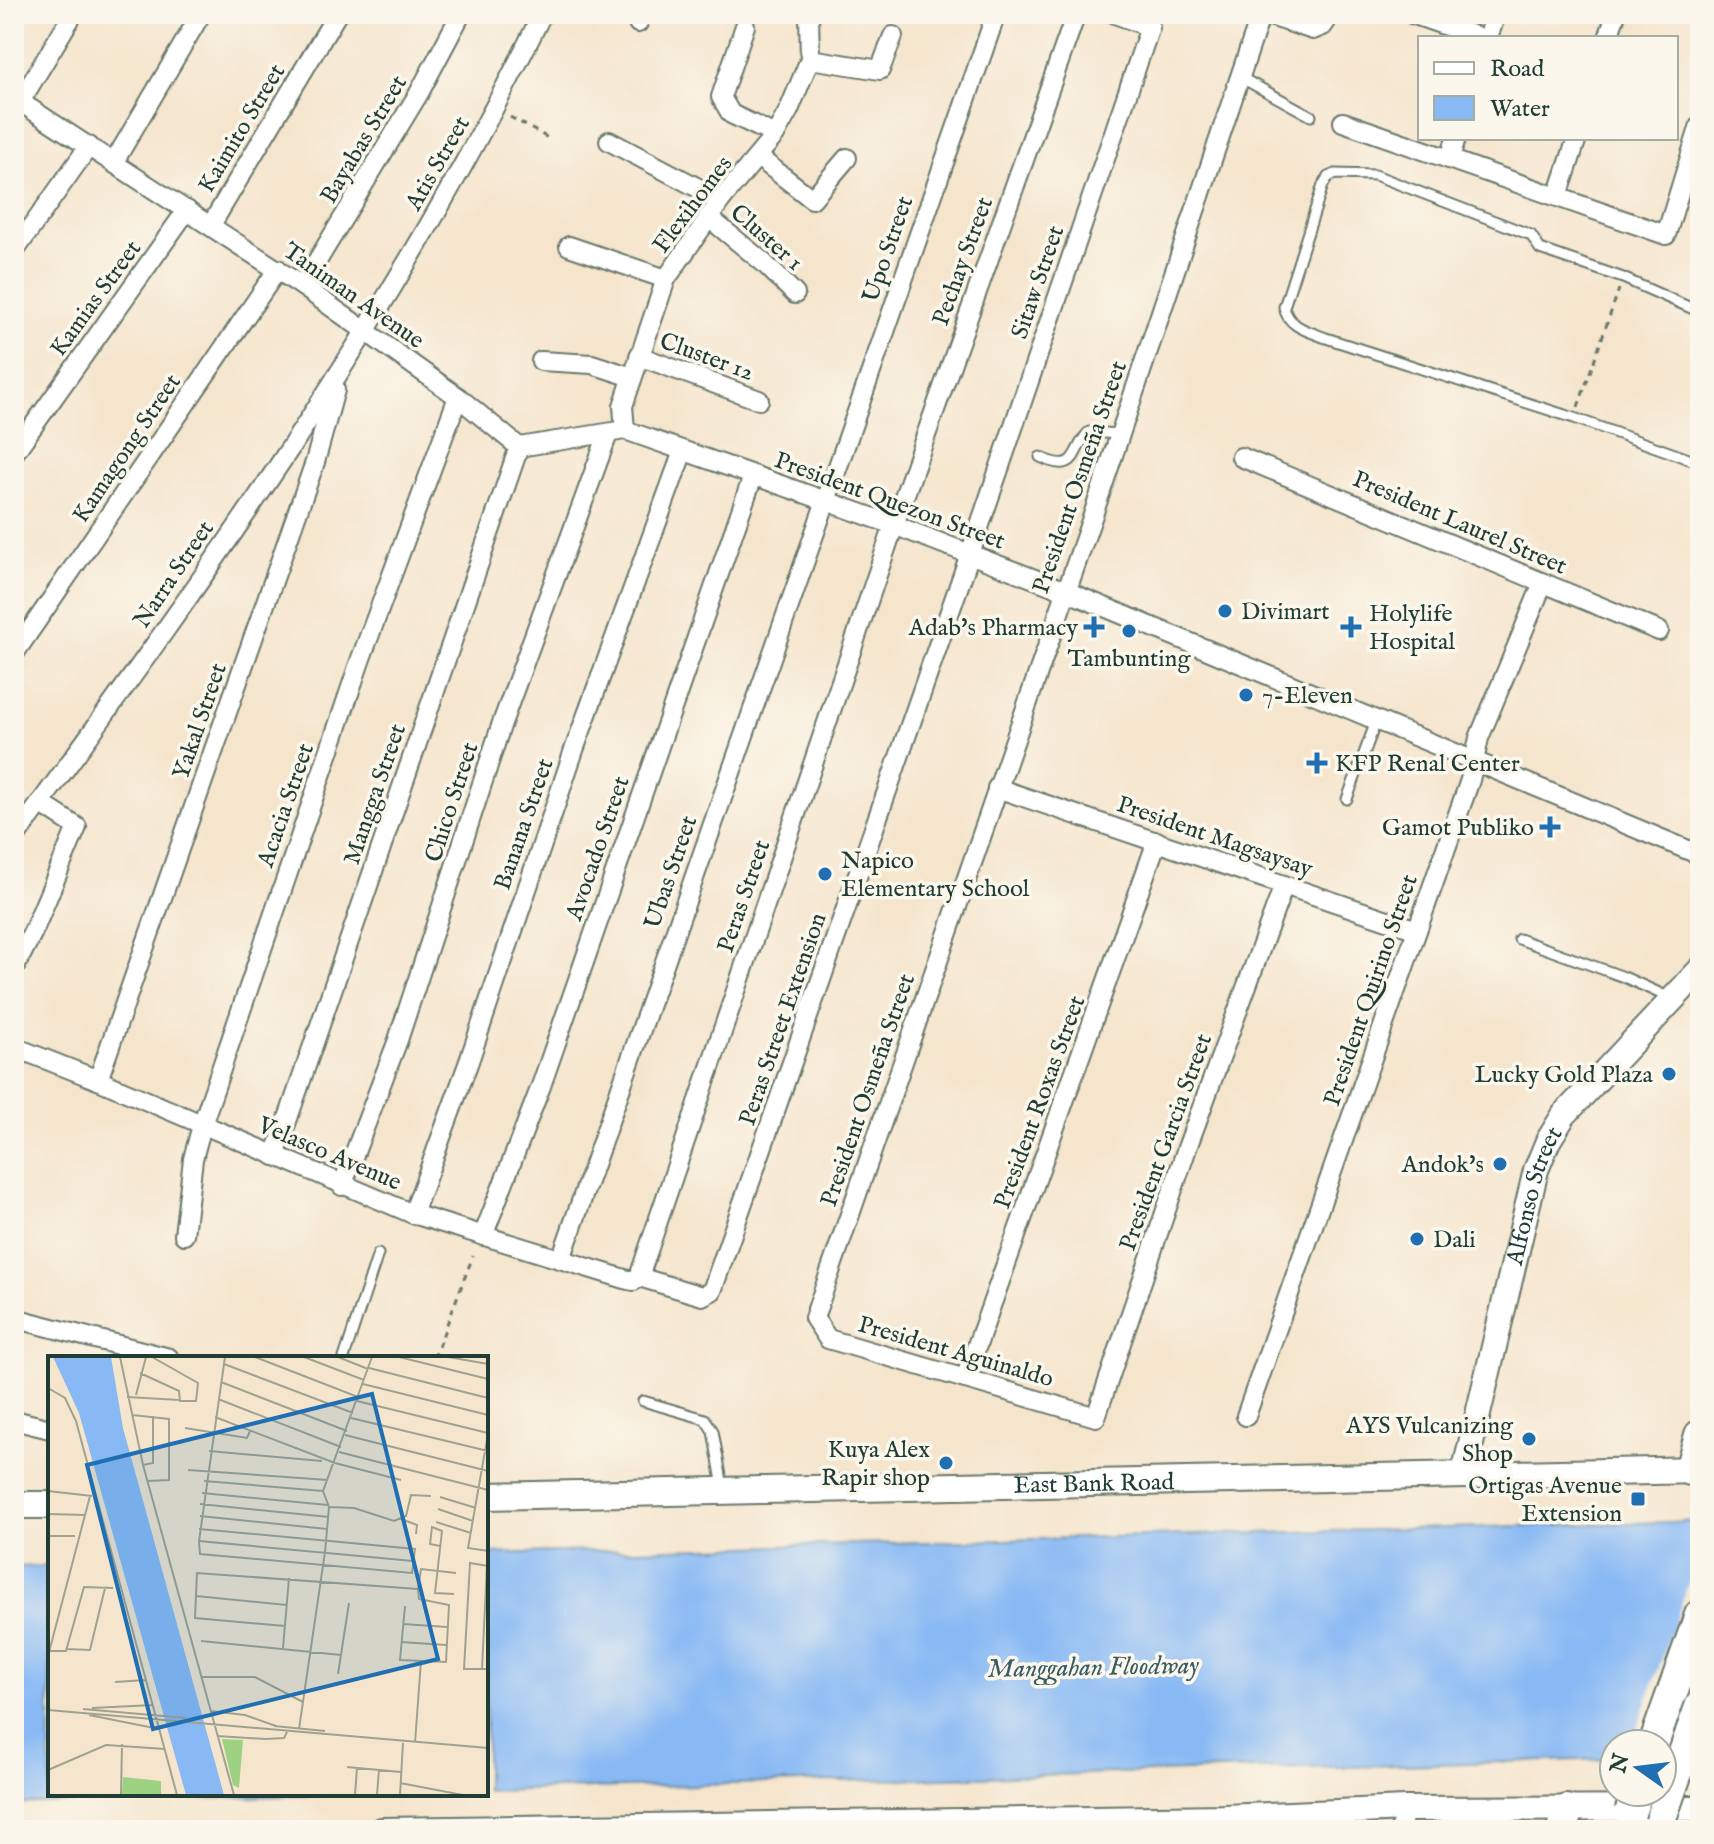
<svg xmlns="http://www.w3.org/2000/svg" width="1714" height="1844" viewBox="0 0 1714 1844" font-family="'IM FELL English',serif">
	<style>
		.water { fill: #88b9f4; stroke: #547b94; stroke-width: 2 }
		.pier { fill: #f5e5cd }
		.lines { fill: none; stroke-linecap: round; stroke-linejoin: round }
		.service-casing { stroke: #6a786a; stroke-width: 13 }
		.minor-casing { stroke: #6a786a; stroke-width: 22 }
		.tertiary-casing { stroke: #6a786a; stroke-width: 28 }
		.secondary-casing { stroke: #6a786a; stroke-width: 30 }
		.primary-casing { stroke: #6a786a; stroke-width: 34 }
		.path { stroke: #6a786a; stroke-width: 3; stroke-dasharray: 6 6; stroke-linecap: butt }
		.service { stroke: #fff; stroke-width: 9 }
		.minor { stroke: #fff; stroke-width: 18 }
		.tertiary { stroke: #fff; stroke-width: 24 }
		.secondary { stroke: #fff; stroke-width: 26 }
		.primary { stroke: #fff; stroke-width: 30 }
		.primary-bridge-casing { stroke: #6a786a; stroke-width: 34; stroke-linecap: butt }
		.primary-bridge { stroke: #fff; stroke-width: 30 }
		.poi-dot { fill: #1f6fb2; stroke: #fbf7ec; stroke-width: 3 }
		.labels { text-anchor: middle; stroke-width: 7; stroke-linejoin: round; paint-order: stroke }
		.street-label { font-size: 24px; fill: #1f3d34; stroke: #fbf7ec }
		.poi-label { font-size: 24px; fill: #1f3d34; stroke: #fbf7ec; text-anchor: end }
		.water-label { font-size: 26px; font-style: italic; fill: #395c64; stroke: #fbf7ec }
		.inset-road { fill: none; stroke: #9fa290; stroke-width: 2 }
		.view { fill: #1f6fb2; fill-opacity: 0.15; stroke: #1f6fb2; stroke-width: 4 }
		.inset-edge { fill: none; stroke: #1f3d34; stroke-width: 4 }
	</style>
	<rect width="100%" height="100%" fill="#fbf7ec"/>
	<filter id="ink" filterUnits="userSpaceOnUse"><feTurbulence type="fractalNoise" baseFrequency=".0125" numOctaves="2"/><feDisplacementMap in="SourceGraphic" scale="16" xChannelSelector="R" yChannelSelector="G"/><feConvolveMatrix kernelMatrix="1 2 1 2 8 2 1 2 1" color-interpolation-filters="sRGB"/></filter>
	<filter id="wash" filterUnits="userSpaceOnUse"><feTurbulence type="fractalNoise" baseFrequency=".006" numOctaves="4" result="noise"/><feDisplacementMap in="SourceGraphic" scale="32" xChannelSelector="R" yChannelSelector="G"/><feGaussianBlur stdDeviation="1.8" result="paint"/><feColorMatrix in="noise" values="0 0 0 0 0 0 0 0 0 0 0 0 0 0 0 0 0 1.4 0 .05"/><feComposite in="paint" operator="in"/></filter>
	<g filter="url(#wash)">
		<rect width="100%" height="100%" fill="#f5e5cd"/>
		<!-- water -->
		<g class="water">
			<path d="M1700,1521V1756L1662,1757V1744H1614V1759L486,1791V1554Z"/>
			<path d="M50,1566V1794H363L14,1804V1567Z"/>
		</g>
		<!-- pier -->
		<path class="pier" d="M1700,1550V1755L1698,1760L1662,1761V1744H1632Z"/>
	</g>
	<g filter="url(#ink)">
		<g class="lines">
			<defs>
				<g id="service">
					<path d="M1240,77L1311,116"/>
					<path d="M1700,312L1623,278L1540,249L1531,235L1375,175L1335,174L1328,177L1323,185L1284,307C1288,327 1308,331 1326,338L1574,418L1700,463"/>
					<path d="M1040,457C1080,476 1071,448 1089,432L1120,434"/>
					<path d="M1347,799L1377,719"/>
					<path d="M1519,939L1624,977L1670,998"/>
					<path d="M344,1358L378,1254"/>
					<path d="M643,1401L705,1419L713,1431L723,1487"/>
				</g>
				<g id="minor">
					<path d="M1261,14L1093,515L814,1318L828,1339L1096,1417L1187,1148L1284,885"/>
					<path d="M1264,14L1313,30L1323,26L1331,14"/>
					<path d="M1412,14L1481,38"/>
					<path d="M638,23L641,14"/>
					<path d="M745,26L721,97L731,114L775,135"/>
					<path d="M1488,38L1496,14"/>
					<path d="M1608,38L1616,14"/>
					<path d="M810,59L880,70L893,36"/>
					<path d="M14,98L302,286L458,397L519,447L625,430L894,525L1066,591L1700,855"/>
					<path d="M20,102L73,14"/>
					<path d="M1343,122L1666,235L1700,125"/>
					<path d="M609,141L721,200"/>
					<path d="M758,157L812,199L847,158"/>
					<path d="M1450,158L1456,138"/>
					<path d="M114,162L201,14"/>
					<path d="M1558,196L1577,138"/>
					<path d="M708,217L764,263L795,294"/>
					<path d="M211,225L337,14"/>
					<path d="M569,246L666,279"/>
					<path d="M14,252L89,146"/>
					<path d="M302,286L419,93L461,14"/>
					<path d="M639,356L759,400"/>
					<path d="M541,361L592,364L632,377"/>
					<path d="M625,430L623,406L666,279L721,200L775,135L789,110L810,59L809,14"/>
					<path d="M14,453L187,210"/>
					<path d="M1241,457L1659,631"/>
					<path d="M14,654L278,269"/>
					<path d="M997,788L1417,930"/>
					<path d="M14,839C207,576 399,308 542,14"/>
					<path d="M14,969L33,932L77,827L40,803"/>
					<path d="M14,1047L98,1080L413,1214L628,1280L634,1281L639,1277L894,525L1076,14"/>
					<path d="M98,1080L315,462L335,390"/>
					<path d="M275,1156L519,447"/>
					<path d="M342,1186L398,1040L502,723L608,434"/>
					<path d="M413,1214L468,1064L574,750L683,451"/>
					<path d="M184,1235L193,1159L202,1125L360,661L458,397"/>
					<path d="M483,1236L541,1086L753,476"/>
					<path d="M561,1259L996,14"/>
					<path d="M639,1277L702,1296L712,1291L970,554L1150,27L1115,14"/>
					<path d="M14,1318L169,1358"/>
					<path d="M965,1379L1157,841"/>
					<path d="M1246,1416L1470,780L1479,738L1543,583"/>
					<path d="M14,1420L50,1429"/>
					<path d="M1400,1830L1405,1809"/>
				</g>
				<g id="tertiary">
					<path id="s1" d="M1464,1473L1536,1170L1548,1141L1564,1115L1700,970"/>
					<path d="M382,1830L1224,1817L1405,1809L1700,1808"/>
				</g>
				<g id="secondary">
					<path id="s2" d="M486,1496L1700,1470"/>
					<path d="M14,1505H50"/>
				</g>
				<g id="primary">
					<path d="M1690,1470L1700,1435"/>
					<path d="M1654,1744L1700,1615"/>
					<path d="M1562,1830L1567,1810"/>
				</g>
			</defs>
			<!-- service casing -->
			<use href="#service" class="service-casing"/>
			<!-- minor casing -->
			<use href="#minor" class="minor-casing"/>
			<!-- tertiary casing -->
			<use href="#tertiary" class="tertiary-casing"/>
			<!-- secondary casing -->
			<use href="#secondary" class="secondary-casing"/>
			<!-- primary casing -->
			<use href="#primary" class="primary-casing"/>
			<!-- path -->
			<g class="path">
				<path d="M510,117L550,139"/>
				<path d="M1578,407L1619,289"/>
				<path d="M434,1358L473,1256"/>
			</g>
			<!-- service -->
			<use href="#service" class="service"/>
			<!-- minor -->
			<use href="#minor" class="minor"/>
			<!-- tertiary -->
			<use href="#tertiary" class="tertiary"/>
			<!-- secondary -->
			<use href="#secondary" class="secondary"/>
			<!-- primary -->
			<use href="#primary" class="primary"/>
			<defs>
				<g id="primary-bridge">
					<path d="M1630,1813L1637,1792"/>
					<path d="M1662,1815L1700,1707"/>
				</g>
			</defs>
			<!-- primary-bridge casing -->
			<use href="#primary-bridge" class="primary-bridge-casing"/>
			<!-- primary-bridge -->
			<use href="#primary-bridge" class="primary-bridge"/>
		</g>
	</g>
	<!-- markers -->
	<g class="poi-dot">
		<circle cx="1225" cy="611" r="8"/>
		<path d="M1090 615h8v8h8v8h-8v8h-8v-8h-8v-8h8z"/>
		<path d="M1347 615h8v8h8v8h-8v8h-8v-8h-8v-8h8z"/>
		<circle cx="1129" cy="631" r="8"/>
		<circle cx="1246" cy="695" r="8"/>
		<path d="M1313 751h8v8h8v8h-8v8h-8v-8h-8v-8h8z"/>
		<path d="M1546 815h8v8h8v8h-8v8h-8v-8h-8v-8h8z"/>
		<circle cx="825" cy="874" r="8"/>
		<circle cx="1669" cy="1074" r="8"/>
		<circle cx="1500" cy="1164" r="8"/>
		<circle cx="1417" cy="1239" r="8"/>
		<circle cx="1529" cy="1439" r="8"/>
		<circle cx="946" cy="1463" r="8"/>
		<rect x="1630" y="1491" width="16" height="16" rx="4"/>
	</g>
	<g class="labels">
		<!-- street labels -->
		<g class="street-label">
			<text transform="translate(241 128) rotate(-59)" y="8">Kaimito Street</text>
			<text transform="translate(363 139) rotate(-59)" y="8">Bayabas Street</text>
			<text transform="translate(437 163) rotate(-60)" y="8">Atis Street</text>
			<text transform="translate(692 204) rotate(-53)" y="8">Flexihomes</text>
			<text transform="translate(767 237) rotate(41)" y="8">Cluster 1</text>
			<text transform="translate(887 249) rotate(-71)" y="8">Upo Street</text>
			<text transform="translate(962 261) rotate(-70)" y="8">Pechay Street</text>
			<text transform="translate(1037 282) rotate(-71)" y="8">Sitaw Street</text>
			<text transform="translate(354 295) rotate(35)" y="8">Taniman Avenue</text>
			<text transform="translate(95 298) rotate(-54)" y="8">Kamias Street</text>
			<text transform="translate(707 356) rotate(20)" y="8">Cluster 12</text>
			<text transform="translate(126 448) rotate(-56)" y="8">Kamagong Street</text>
			<text transform="translate(1079 477) rotate(-71)" y="8">President Osmeña Street</text>
			<text transform="translate(890 500) rotate(20)" y="8">President Quezon Street</text>
			<text transform="translate(1460 522) rotate(23)" y="8">President Laurel Street</text>
			<text transform="translate(173 574) rotate(-56)" y="8">Narra Street</text>
			<text transform="translate(199 721) rotate(-71)" y="8">Yakal Street</text>
			<text transform="translate(374 794) rotate(-71)" y="8">Mangga Street</text>
			<text transform="translate(451 802) rotate(-72)" y="8">Chico Street</text>
			<text transform="translate(285 805) rotate(-71)" y="8">Acacia Street</text>
			<text transform="translate(523 824) rotate(-71)" y="8">Banana Street</text>
			<text transform="translate(1215 836) rotate(19)" y="8">President Magsaysay</text>
			<text transform="translate(597 848) rotate(-71)" y="8">Avocado Street</text>
			<text transform="translate(670 872) rotate(-71)" y="8">Ubas Street</text>
			<text transform="translate(743 896) rotate(-71)" y="8">Peras Street</text>
			<text transform="translate(1370 990) rotate(-71)" y="8">President Quirino Street</text>
			<text transform="translate(782 1019) rotate(-71)" y="8">Peras Street Extension</text>
			<text transform="translate(867 1090) rotate(-71)" y="8">President Osmeña Street</text>
			<text transform="translate(1039 1102) rotate(-70)" y="8">President Roxas Street</text>
			<text transform="translate(1165 1142) rotate(-70)" y="8">President Garcia Street</text>
			<text transform="translate(330 1153) rotate(23)" y="8">Velasco Avenue</text>
			<text dy="8" stroke="none"><textPath href="#s1" startOffset="286">Alfonso Street</textPath></text>
			<text transform="translate(956 1351) rotate(16)" y="8">President Aguinaldo</text>
			<text dy="8" stroke="none"><textPath href="#s2" startOffset="608">East Bank Road</textPath></text>
		</g>
		<!-- poi labels -->
		<g class="poi-label">
			<text x="1241" y="619" text-anchor="start">Divimart</text>
			<text x="1369" y="621" text-anchor="start">Holylife<tspan x="1369" dy="28">Hospital</tspan></text>
			<text x="1078" y="635">Adab's Pharmacy</text>
			<text x="1129" y="666" text-anchor="middle">Tambunting</text>
			<text x="1262" y="703" text-anchor="start">7-Eleven</text>
			<text x="1335" y="771" text-anchor="start">KFP Renal Center</text>
			<text x="1534" y="835">Gamot Publiko</text>
			<text x="841" y="868" text-anchor="start">Napico<tspan x="841" dy="28">Elementary School</tspan></text>
			<text x="1653" y="1082">Lucky Gold Plaza</text>
			<text x="1484" y="1172">Andok's</text>
			<text x="1433" y="1247" text-anchor="start">Dali</text>
			<text x="1513" y="1433">AYS Vulcanizing<tspan x="1513" dy="28">Shop</tspan></text>
			<text x="930" y="1457">Kuya Alex<tspan x="930" dy="28">Rapir shop</tspan></text>
			<text x="1622" y="1493">Ortigas Avenue<tspan x="1622" dy="28">Extension</tspan></text>
		</g>
		<!-- water labels -->
		<g class="water-label">
			<text transform="translate(1093 1666) rotate(-1)" y="9">Manggahan Floodway</text>
		</g>
	</g>
	<!-- overview -->
	<g transform="translate(48 1356)">
		<rect width="440" height="440" fill="#f5e5cd"/>
		<path d="M174,383L195,384L191,432L185,429ZM75,421L113,425V439H74Z" fill="#9dd283"/>
		<path d="M5,1H63L75,72L176,439H138L31,57Z" fill="#88b9f4"/>
		<path class="inset-road" d="M72,1L95,109L186,439M177,1L151,185L365,205M207,1L310,41M256,1L316,24M290,1L320,13M351,1L440,23M400,1L440,8M176,8L305,57M321,12L440,42M92,17L131,35L132,46M173,26L299,75M315,28L440,59M0,32L17,42L28,65L129,439M88,39L98,1M79,41L148,45L150,27L104,1M170,43L293,91M309,45L440,77M84,59L121,63V124L99,125M167,61L287,107L353,124M303,62L440,95M137,72L199,82L202,75M440,78L420,192L440,195M297,79L440,115M161,95L274,105M291,96L440,134M95,109L105,107V60M140,114L280,124M156,125L275,135M0,135L44,140M154,137L280,149M392,141L428,152M152,148L281,161M281,151L306,152L346,165L358,160L363,139L383,140M390,153L425,165M0,158L37,159M152,160L279,173M353,163L369,169L368,178M388,166L423,177M151,173L367,193L364,217L152,198L151,186M0,180H27M392,190L382,188L384,171L394,175L387,237L406,238M440,210L422,207L416,313H440M148,240L239,249M357,250L352,304L398,306L401,249L371,243L370,233L373,213L408,217M355,268L399,271M237,270L147,262L149,217L370,233M153,285L293,299M353,286L398,289M235,292L241,222M19,293L42,294L57,232M1,295H18L36,231L65,232M0,300L42,140M434,313L439,209M290,318L301,247M154,321H207L255,346M67,326L98,324M44,352L105,349M35,353L138,362M0,354L440,392M162,355L197,359L228,370M41,359L111,373M226,370L277,375M251,373L277,196L281,151L275,135L324,1M169,380L218,383L236,382L239,376M367,387L373,305M299,411L353,416M0,414L58,389L117,393M352,427L415,439M73,439L74,388M307,439L309,412M329,439L331,414M352,439L355,387"/>
		<path class="view" d="M324,38L390,303L105,373L39,109Z"/>
		<rect width="440" height="440" class="inset-edge"/>
	</g>
	<!-- margin -->
	<rect width="1714" height="1844" fill="none" stroke="#fbf7ec" stroke-width="48"/>
	<!-- legend -->
	<rect x="1418" y="36" width="260" height="104" fill="#fbf7ec" stroke="#a3ada2" stroke-width="2"/>
	<rect x="1434" y="62" width="40" height="12" fill="#ffffff" stroke="#a3ada2" stroke-width="2"/>
	<text x="1490" y="76" font-size="24" fill="#1f3d34">Road</text>
	<rect x="1434" y="96" width="40" height="24" fill="#88b9f4" stroke="#a3ada2" stroke-width="2"/>
	<text x="1490" y="116" font-size="24" fill="#1f3d34">Water</text>
	<!-- north arrow -->
	<g transform="translate(1638 1768) rotate(284)"><circle r="38" fill="#fbf7ec" stroke="#a3ada2" stroke-width="2"/>
	<path d="M0-6L14 30L0 20L-14 30Z" fill="#1f6fb2"/>
	<text y="-12" font-size="22" font-weight="bold" text-anchor="middle" fill="#1f3d34">N</text>
	</g>
</svg>
